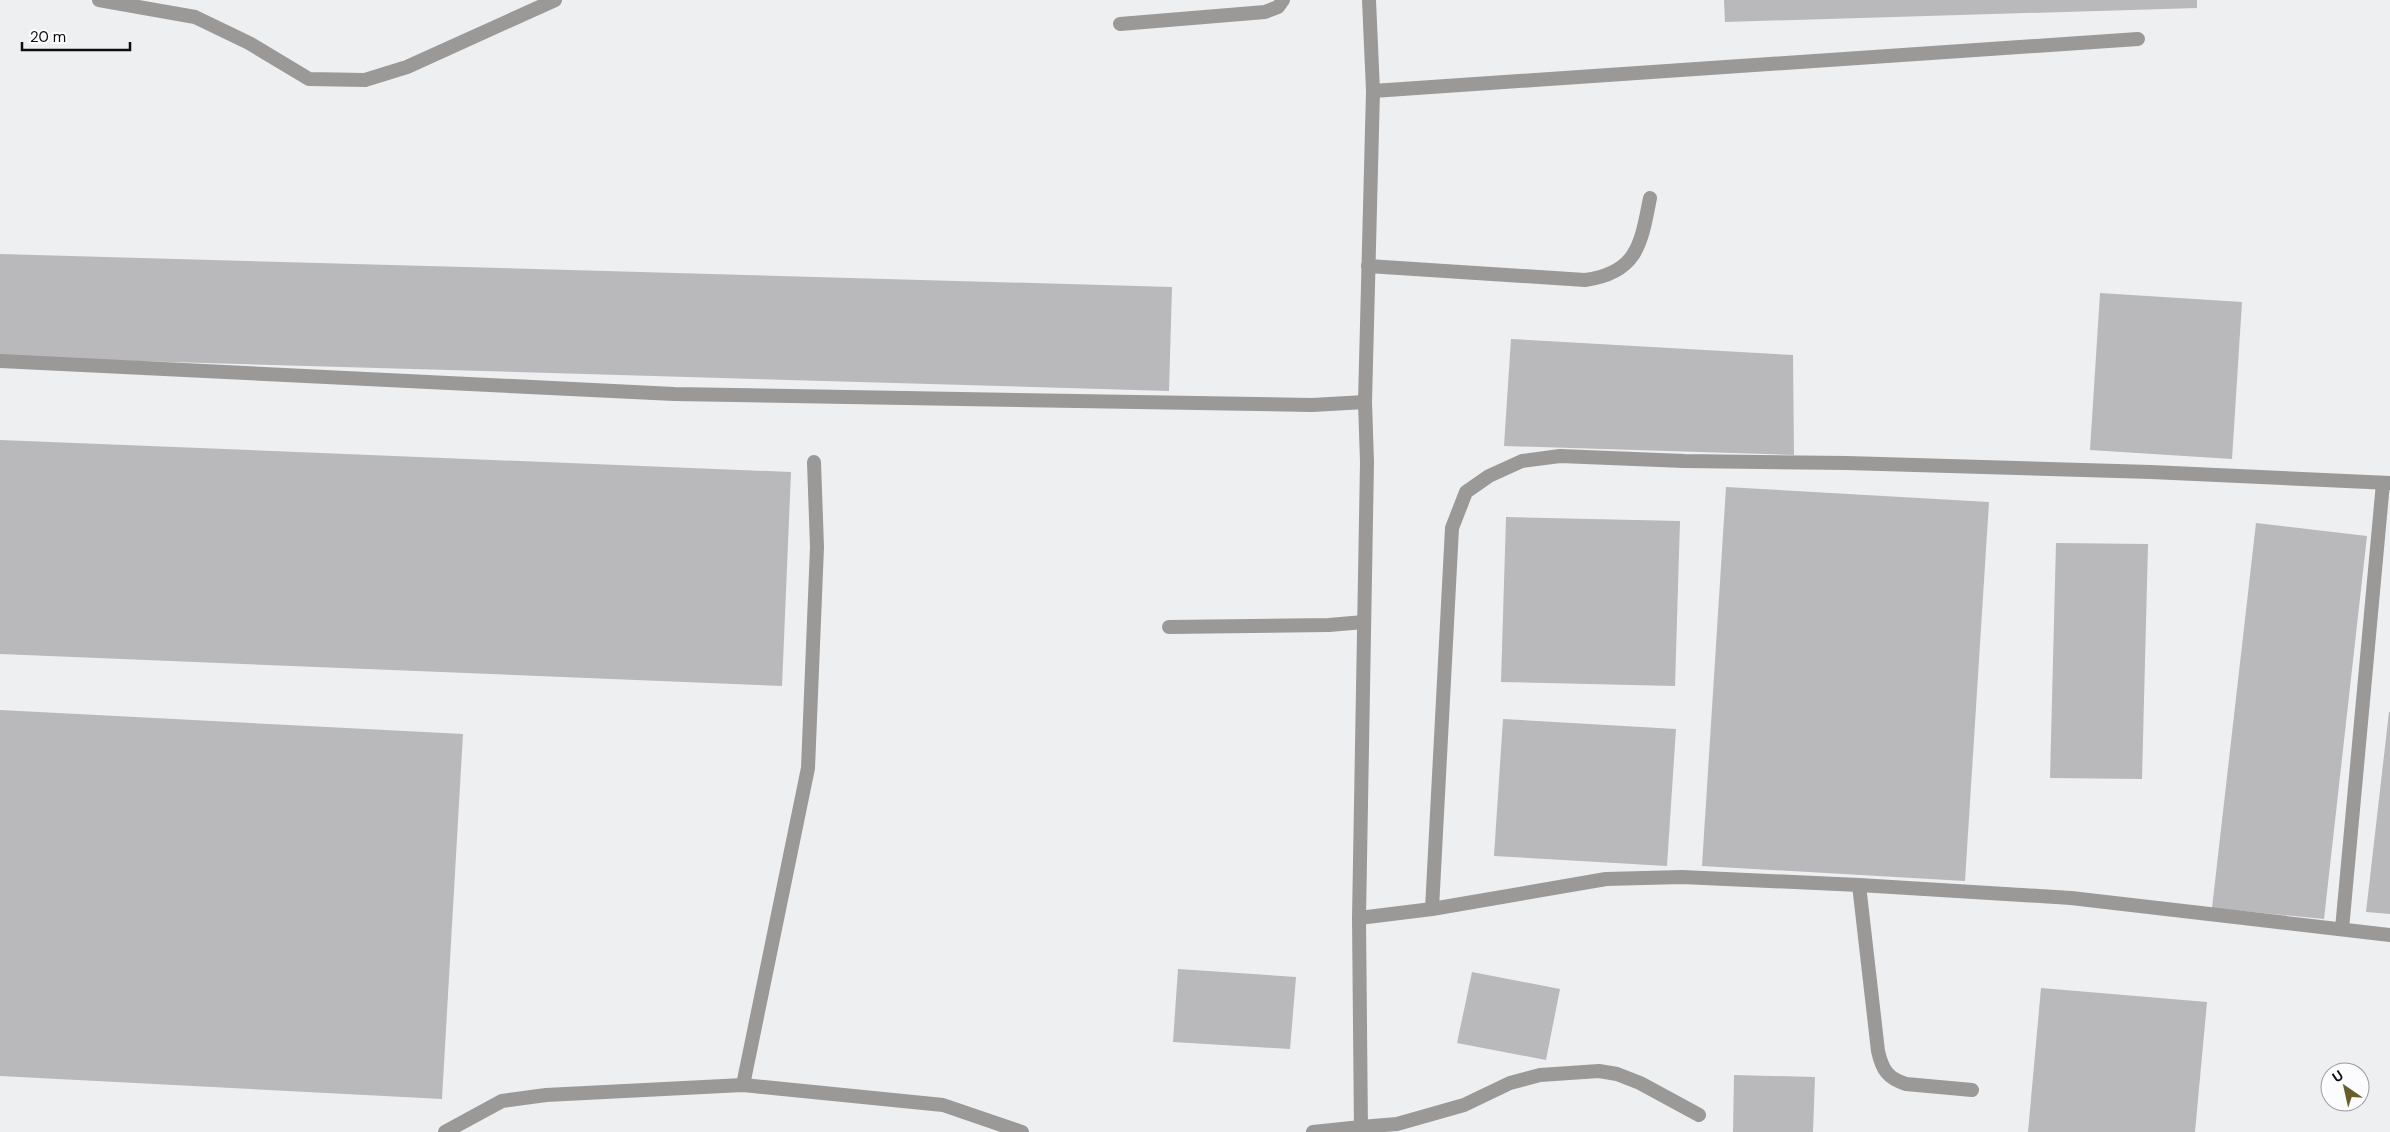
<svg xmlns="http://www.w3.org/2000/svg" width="2390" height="1132" viewBox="0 0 2390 1132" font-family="'DM Sans',sans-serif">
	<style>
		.building { fill: #b9b9bb }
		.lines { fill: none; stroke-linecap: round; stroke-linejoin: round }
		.service { stroke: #9a9998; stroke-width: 14 }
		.minor { stroke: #9a9998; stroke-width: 14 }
	</style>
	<rect width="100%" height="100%" fill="#eeeff1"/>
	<!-- building -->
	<g class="building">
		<path d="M1724,0H2197V8L1725,22Z"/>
		<path d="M0,254L1172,287L1169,391L0,357Z"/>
		<path d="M2100,293L2242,302L2232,459L2090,450Z"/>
		<path d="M1511,339L1793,355L1794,455L1504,446Z"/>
		<path d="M0,440L791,472L782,686L0,654Z"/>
		<path d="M1726,487L1989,502L1965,881L1702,866Z"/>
		<path d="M1506,517L1680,521L1675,686L1501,682Z"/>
		<path d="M2256,523L2367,536L2324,919L2212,908Z"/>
		<path d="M2056,543L2148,544L2142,779L2050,778Z"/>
		<path d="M0,710L463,734L442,1099L0,1076Z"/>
		<path d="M2389,712H2390V914L2366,912Z"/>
		<path d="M1503,719L1676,729L1667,866L1494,856Z"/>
		<path d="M1178,969L1296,977L1290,1049L1173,1042Z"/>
		<path d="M1472,972L1560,989L1546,1060L1457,1043Z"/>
		<path d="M2041,988L2207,1002L2195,1132H2028Z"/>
		<path d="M1734,1075L1815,1077L1813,1132H1733Z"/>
	</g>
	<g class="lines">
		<!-- service -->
		<g class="service">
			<path d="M99,0L195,17L249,43L309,79L365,80L407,67L555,0"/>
			<path d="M1120,24L1265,12L1278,7L1283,0"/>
			<path d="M1373,91L2138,39"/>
			<path d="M1368,266L1585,280C1638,273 1641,243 1650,198"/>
			<path d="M0,361L674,394L1312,405L1365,402"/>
			<path d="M1169,627L1329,625L1364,622"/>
			<path d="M1859,885L1878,1051C1882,1069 1887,1078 1906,1084L1972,1090"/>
			<path d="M1432,909L1452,528L1466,492L1489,476L1522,461L1560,456L1684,461L1847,463L2151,472L2390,483"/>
			<path d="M1359,918L1432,909L1606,879L1682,877L1859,885L2071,898L2390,935"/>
			<path d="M2342,929L2383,483"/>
			<path d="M743,1085L808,768L817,547L814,462"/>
			<path d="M1361,1127L1397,1124L1464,1105L1510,1083L1540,1075L1599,1071L1617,1074L1640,1083L1699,1115"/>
		</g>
		<!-- minor -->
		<g class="minor">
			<path d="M445,1132L502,1101L546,1095L743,1085L943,1105L1022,1132"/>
			<path d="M1313,1132L1361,1127"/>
			<path d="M1361,1132L1359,918L1367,462L1365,402L1373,91L1369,0"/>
		</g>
	</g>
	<!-- north arrow -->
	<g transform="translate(2345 1087) rotate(326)"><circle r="24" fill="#fcfcfe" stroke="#9c9c9e"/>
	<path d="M0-4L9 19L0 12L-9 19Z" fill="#695e2a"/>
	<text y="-8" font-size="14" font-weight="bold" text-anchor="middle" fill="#0d0d0e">U</text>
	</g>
	<!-- scale -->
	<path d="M22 42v8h108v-8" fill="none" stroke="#0d0d0e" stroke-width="2.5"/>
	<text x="30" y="42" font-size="15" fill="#0d0d0e" stroke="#fcfcfe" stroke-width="4" paint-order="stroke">20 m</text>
</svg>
